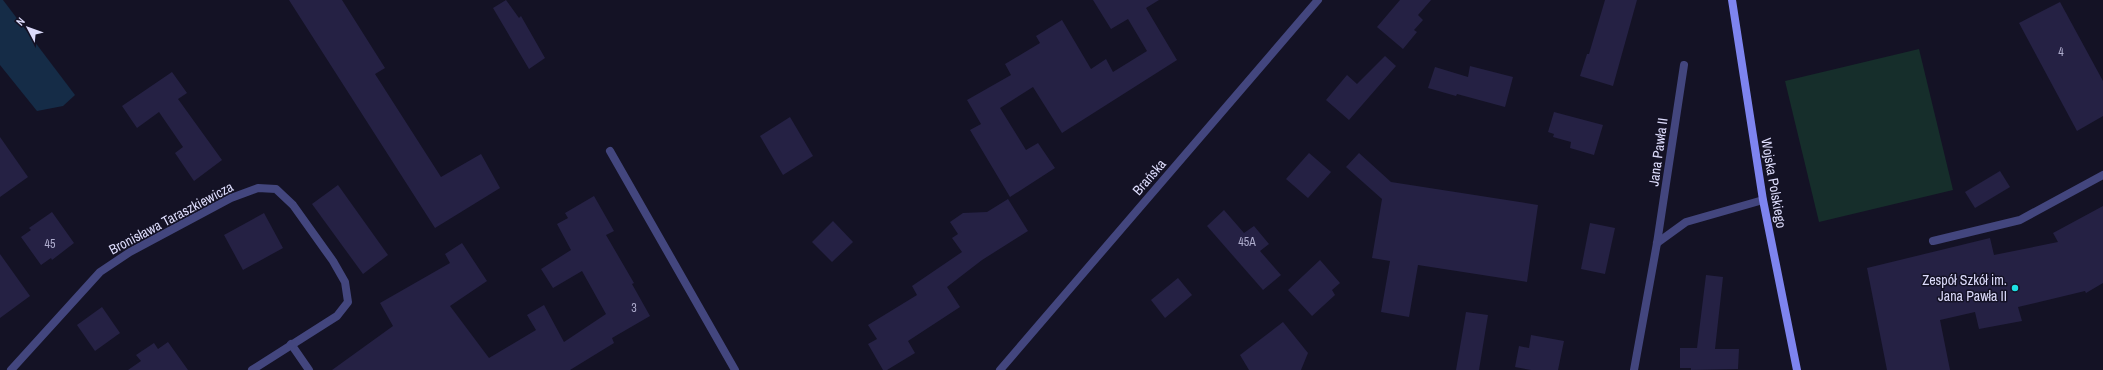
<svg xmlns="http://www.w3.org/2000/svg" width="2103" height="370" viewBox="0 0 2103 370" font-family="'Archivo Narrow',sans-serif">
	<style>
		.green { fill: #162e2b }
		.water { fill: #152c47 }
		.building { fill: #252144 }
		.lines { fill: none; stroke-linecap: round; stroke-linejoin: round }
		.service { stroke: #43467e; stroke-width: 8 }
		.minor { stroke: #43467e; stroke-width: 8 }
		.tertiary { stroke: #43467e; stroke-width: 8 }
		.secondary { stroke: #7e84ef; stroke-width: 8 }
		.poi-dot { fill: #1ee0e3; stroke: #141225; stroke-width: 1.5 }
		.labels { text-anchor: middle; stroke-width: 3; stroke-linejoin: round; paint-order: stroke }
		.number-label { font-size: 12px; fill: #aeaccd }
		.street-label { font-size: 14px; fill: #dcdbfb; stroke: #141225 }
		.poi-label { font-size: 14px; fill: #dcdbfb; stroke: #141225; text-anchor: end }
	</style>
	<rect width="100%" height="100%" fill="#141225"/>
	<!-- green -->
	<path class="green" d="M1919,49L1953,190L1819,222L1785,81Z"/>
	<!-- water -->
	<path class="water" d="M0,0H3L75,95L63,106L37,111L0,65Z"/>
	<!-- building -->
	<g class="building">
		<path d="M289,0H342L385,68L375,74L441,177L481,154L500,188L435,228Z"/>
		<path d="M506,0L519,18L521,16L545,58L529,69L493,8Z"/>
		<path d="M1093,0H1159L1146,8L1177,60L1062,133L1033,87L1000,108L1026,150L1038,143L1055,168L1010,197L970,130L981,124L967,100L1011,75L1005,64L1040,43L1036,36L1062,20L1091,69L1106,59L1113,72L1147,51L1128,19L1111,29Z"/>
		<path d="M1400,0H1431L1418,15L1423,20L1414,30L1417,32L1403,49L1377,27Z"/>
		<path d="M1605,0H1637L1613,86L1580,76L1587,54H1589Z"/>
		<path d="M2060,2L2103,81V116L2077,131L2019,23Z"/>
		<path d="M1385,56L1396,66L1349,120L1326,100L1347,75L1357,84Z"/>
		<path d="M1470,66L1513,77L1505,107L1457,94L1456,96L1428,88L1435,67L1468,77Z"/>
		<path d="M172,72L187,93L178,99L222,160L194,181L175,153L183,147L159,112L137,128L122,106Z"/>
		<path d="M1554,112L1603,125L1594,155L1570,148L1571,142L1553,137L1554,134L1548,132Z"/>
		<path d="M790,117L813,156L783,175L760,136Z"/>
		<path d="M0,137L28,177L0,197Z"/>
		<path d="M1309,153L1331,172L1308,198L1286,179Z"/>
		<path d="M1359,153L1391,182L1538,205L1527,282L1418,265L1409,317L1381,312L1390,261L1372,258L1382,199L1346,167Z"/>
		<path d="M2000,171L2010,187L1975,208L1965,192Z"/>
		<path d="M338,185L388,255L363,274L312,204Z"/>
		<path d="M594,196L614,231L606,235L634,283L632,284L650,316L612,338L614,343L570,370H332L393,326L380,303L450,263L445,254L462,243L487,281L450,306L489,358L536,330L527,315L544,305L564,342L606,314L582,271L553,288L541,269L571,250L557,224L568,218L565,213Z"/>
		<path d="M1008,199L1028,231L982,260L947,287L960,307L908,341L915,353L887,370H883L868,344L877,339L868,325L917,295L912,286L962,252L952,238L958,234L950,222L963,213L987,212Z"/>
		<path d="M2103,206V283L2086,293L2085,291L2018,307L2022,321L1979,329L1975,312L1940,320L1950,370H1887L1867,268L1990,238L1994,255L2058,242L2053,233Z"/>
		<path d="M1224,210L1244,233L1254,226L1269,244L1260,251L1281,275L1263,290L1207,226Z"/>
		<path d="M52,212L74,243L52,260L51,258L41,265L21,237L31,230L29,228Z"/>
		<path d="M264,213L283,248L243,270L224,235Z"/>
		<path d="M833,221L853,242L832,262L812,242Z"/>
		<path d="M1590,223L1615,228L1605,274L1581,269Z"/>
		<path d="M0,254L30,296L0,318Z"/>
		<path d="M1320,260L1340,283L1332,290L1335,295L1312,316L1288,290Z"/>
		<path d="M1706,275L1723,277L1715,349H1739L1738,369L1691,370V368H1680V348H1697Z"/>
		<path d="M1178,278L1192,295L1165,318L1151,300Z"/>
		<path d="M102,307L120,333L95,351L77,325Z"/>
		<path d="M1466,312L1488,315L1479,370H1456Z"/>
		<path d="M1283,322L1308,353L1301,370H1249L1240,355Z"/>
		<path d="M1531,335L1564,341L1558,370H1531L1515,367L1519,346L1529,348Z"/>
		<path d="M168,342L188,370H128L141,361L136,355L154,343L158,349Z"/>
	</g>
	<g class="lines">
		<!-- service -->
		<g class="service">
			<path d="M1933,241L2020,220L2103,175"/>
			<path d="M291,344L309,370"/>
		</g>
		<!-- minor -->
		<g class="minor">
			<path d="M610,151L735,370"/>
			<path d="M1657,243L1686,222L1763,200"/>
			<path d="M11,370L100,272L130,252L231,198L258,188L276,189L293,205L333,261L345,282L348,302L337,316L252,370"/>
			<path d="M1634,370L1657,243L1684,65"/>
		</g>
		<!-- tertiary -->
		<path class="tertiary" d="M1000,370L1318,0"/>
		<!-- secondary -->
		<path class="secondary" d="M1732,0L1763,200L1797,370"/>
	</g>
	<!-- markers -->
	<circle class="poi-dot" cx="2015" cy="288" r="4"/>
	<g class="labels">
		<!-- number labels -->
		<g class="number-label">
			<text x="2061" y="56">4</text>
			<text x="1247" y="246">45A</text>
			<text x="50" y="248">45</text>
			<text x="634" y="312">3</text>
		</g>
		<!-- street labels -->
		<g class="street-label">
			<text transform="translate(1658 152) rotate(-82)" y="5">Jana Pawła II</text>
			<text transform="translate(1149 177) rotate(-49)" y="5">Brańska</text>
			<text transform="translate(1774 183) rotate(80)" y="5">Wojska Polskiego</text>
			<text transform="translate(171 218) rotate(-28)" y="5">Bronisława Taraszkiewicza</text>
		</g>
		<!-- poi labels -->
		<g class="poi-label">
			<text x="2007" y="285">Zespół Szkół im.<tspan x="2007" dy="16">Jana Pawła II</tspan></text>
		</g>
	</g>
	<!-- north arrow -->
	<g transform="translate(28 28) rotate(311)" stroke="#141225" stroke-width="3" paint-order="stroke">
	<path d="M0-3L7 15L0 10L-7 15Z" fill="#dcdbfb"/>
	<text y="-6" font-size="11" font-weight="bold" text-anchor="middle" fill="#dcdbfb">N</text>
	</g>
</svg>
